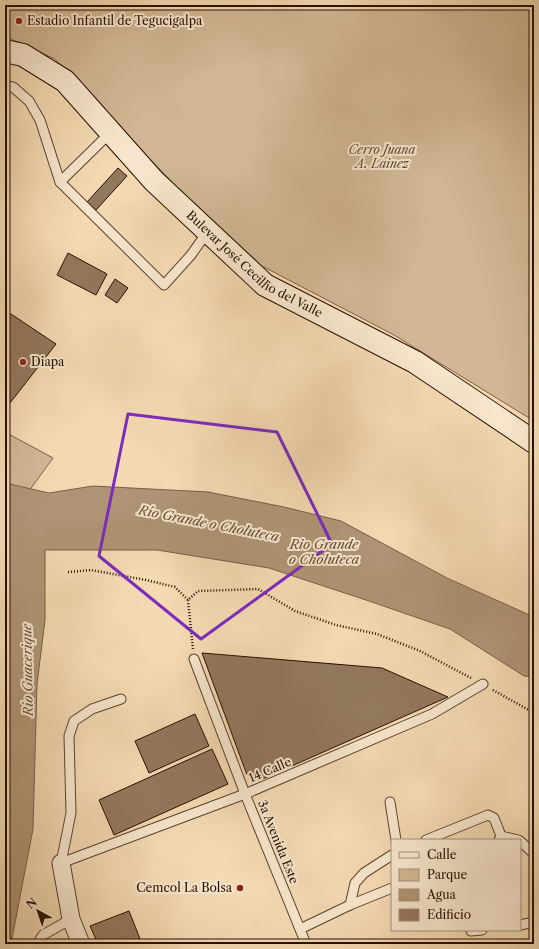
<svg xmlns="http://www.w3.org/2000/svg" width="539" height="949" viewBox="0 0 539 949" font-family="'Libre Caslon Text',serif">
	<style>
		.green { fill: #d1b795; stroke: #7c624a }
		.water { fill: #af9576; stroke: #795f47 }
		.building { fill: #92785d; stroke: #280e00 }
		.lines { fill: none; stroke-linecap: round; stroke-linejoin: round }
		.lane-casing { stroke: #5b412d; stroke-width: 11 }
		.street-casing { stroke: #5b412d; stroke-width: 19 }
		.secondary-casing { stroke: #280e00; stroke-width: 24 }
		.path { stroke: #280e00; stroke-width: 2.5; stroke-dasharray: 1 2; stroke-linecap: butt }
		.lane { stroke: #f8e7ce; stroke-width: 9 }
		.street { stroke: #f8e7ce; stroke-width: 17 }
		.secondary { stroke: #f8e7ce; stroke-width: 22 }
		.marked { fill: none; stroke: #7b2cbf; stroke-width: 3; stroke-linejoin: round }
		.poi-dot { fill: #8f2418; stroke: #f8e7ce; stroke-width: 1.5 }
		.labels { text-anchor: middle; stroke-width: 4; stroke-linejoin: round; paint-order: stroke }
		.poi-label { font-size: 12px; fill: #280e00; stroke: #f8e7ce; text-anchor: start }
		.park-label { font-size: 12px; font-style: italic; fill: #634934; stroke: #f8e7ce }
		.street-label { font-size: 12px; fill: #280e00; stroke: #f8e7ce }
		.water-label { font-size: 13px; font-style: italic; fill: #654b35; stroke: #f8e7ce }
	</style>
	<rect width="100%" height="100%" fill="#f4dab3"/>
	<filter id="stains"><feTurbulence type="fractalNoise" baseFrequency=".005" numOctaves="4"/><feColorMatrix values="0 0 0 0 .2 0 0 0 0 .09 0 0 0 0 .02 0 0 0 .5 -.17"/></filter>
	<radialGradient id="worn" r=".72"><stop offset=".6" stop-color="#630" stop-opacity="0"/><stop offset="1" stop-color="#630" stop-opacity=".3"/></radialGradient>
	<!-- green -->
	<g class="green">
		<path d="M5,5H534V421L394,335L262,266L177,187L97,105L55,59L11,39L5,38Z"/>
		<path d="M5,432L53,458L21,502L5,494Z"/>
	</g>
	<!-- water -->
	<path class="water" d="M5,483L49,493L93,486L208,492L284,507L341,521L447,578L534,617V677L524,676L450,629L369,601L269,568L157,550H45V620L37,684L33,829L11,944H5Z"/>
	<!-- building -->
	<g class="building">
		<path d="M118,168L127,176L96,210L87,202Z"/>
		<path d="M68,253L107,274L96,295L57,275Z"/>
		<path d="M115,279L128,288L117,303L105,295Z"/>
		<path d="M5,310L56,344L10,403L5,399Z"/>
		<path d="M202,653L382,668L448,697L260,780L247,775Z"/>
		<path d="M195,714L209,746L149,773L135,741Z"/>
		<path d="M212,749L228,784L114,835L99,800Z"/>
		<path d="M129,911L142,944H98L90,926Z"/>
		<path d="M287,939L289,944H274Z"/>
	</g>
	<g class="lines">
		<defs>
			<g id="lane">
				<path d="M5,85L13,87L29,101L40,120L60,182L164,285L191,255L208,231"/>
				<path d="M60,182L111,132"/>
				<path d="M194,659L245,794L306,944"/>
				<path d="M121,699L92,709L74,721L69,736L71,813L61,863L245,794L432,714L483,684"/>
				<path d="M390,802L396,840"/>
				<path d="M501,836L518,840"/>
				<path d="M426,840L488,815L494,818L501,836L499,840"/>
				<path d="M520,841L534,854"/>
				<path d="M350,905L355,883L364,873L392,855"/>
				<path d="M520,925L534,922"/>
				<path d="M300,929L350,905L392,888"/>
				<path d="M471,931L482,930"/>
				<path d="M37,944L43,935L71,919"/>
			</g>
			<path id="street" d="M61,863L71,919L81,944"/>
			<g id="secondary">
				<path id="s1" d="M5,51L23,55L65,81L154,181L265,285L415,362L534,442"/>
			</g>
		</defs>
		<!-- lane casing -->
		<use href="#lane" class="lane-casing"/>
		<!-- street casing -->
		<use href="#street" class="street-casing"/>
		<!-- secondary casing -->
		<use href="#secondary" class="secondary-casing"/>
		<!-- path -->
		<g class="path">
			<path d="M68,572L91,570L146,580L175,587L188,600"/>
			<path d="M193,649L188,600L198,591L258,589L295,611L336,625L377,634L420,651L471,678"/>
			<path d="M493,690L534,713"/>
		</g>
		<!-- lane -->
		<use href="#lane" class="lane"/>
		<!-- street -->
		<use href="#street" class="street"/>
		<!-- secondary -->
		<use href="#secondary" class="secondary"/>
	</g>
	<!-- marked area -->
	<path class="marked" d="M128,414L277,432L332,544L201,639L99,556Z"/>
	<!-- markers -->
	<g class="poi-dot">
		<circle cx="19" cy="21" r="4"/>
		<circle cx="23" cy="362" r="4"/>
		<circle cx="240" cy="888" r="4"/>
	</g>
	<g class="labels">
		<!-- poi labels -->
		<g class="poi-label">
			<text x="27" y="25">Estadio Infantil de Tegucigalpa</text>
			<text x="31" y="366">Diapa</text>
			<text x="232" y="892" text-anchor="end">Cemcol La Bolsa</text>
		</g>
		<!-- park labels -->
		<g class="park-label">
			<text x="382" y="154">Cerro Juana<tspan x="382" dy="14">A. Lainez</tspan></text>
		</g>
		<!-- street labels -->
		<g class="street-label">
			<text dy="4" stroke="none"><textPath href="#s1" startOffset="333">Bulevar José Cecillio del Valle</textPath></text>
			<text transform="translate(270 770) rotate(-23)" y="4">14 Calle</text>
			<text transform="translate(278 842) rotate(68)" y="4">3a Avenida Este</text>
		</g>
		<!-- water labels -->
		<g class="water-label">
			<text transform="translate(209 523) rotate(11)" y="5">Río Grande o Choluteca</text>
			<text x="324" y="549">Rio Grande<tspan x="324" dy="15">o Choluteca</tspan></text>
			<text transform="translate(27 670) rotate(-91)" y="5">Río Guacerique</text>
		</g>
	</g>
	<!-- margin -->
	<rect width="539" height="949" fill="none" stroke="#f4dab3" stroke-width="20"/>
	<rect x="6" y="6" width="527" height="937" fill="none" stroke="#280e00" stroke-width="2"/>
	<rect x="10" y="10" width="519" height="929" fill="none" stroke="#280e00"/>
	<!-- legend -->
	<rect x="391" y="839" width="130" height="92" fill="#f8e7ce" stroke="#a5907c"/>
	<rect x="399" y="852" width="20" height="6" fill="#f8e7ce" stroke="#a5907c"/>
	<text x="427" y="859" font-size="12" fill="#280e00">Calle</text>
	<rect x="399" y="869" width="20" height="12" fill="#d1b795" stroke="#a5907c"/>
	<text x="427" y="879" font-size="12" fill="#280e00">Parque</text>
	<rect x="399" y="889" width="20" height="12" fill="#af9576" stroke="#a5907c"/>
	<text x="427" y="899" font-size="12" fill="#280e00">Agua</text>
	<rect x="399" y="909" width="20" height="12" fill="#92785d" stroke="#a5907c"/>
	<text x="427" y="919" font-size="12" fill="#280e00">Edificio</text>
	<!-- north arrow -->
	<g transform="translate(38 911) rotate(320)" stroke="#f8e7ce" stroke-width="3" paint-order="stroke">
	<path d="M0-3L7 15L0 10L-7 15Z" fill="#280e00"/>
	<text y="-6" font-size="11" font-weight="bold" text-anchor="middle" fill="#280e00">N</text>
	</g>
	<rect width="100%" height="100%" filter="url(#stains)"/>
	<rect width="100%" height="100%" fill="url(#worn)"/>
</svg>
